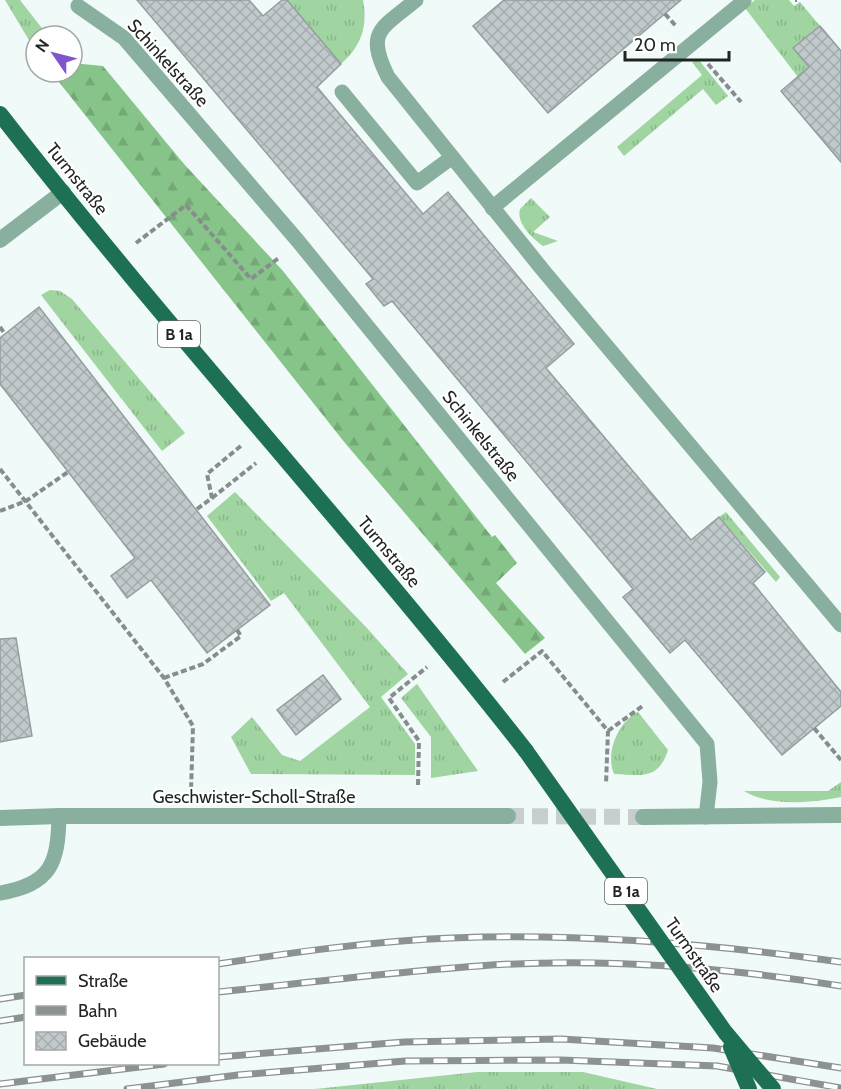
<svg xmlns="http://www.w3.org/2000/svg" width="841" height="1089" viewBox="0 0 841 1089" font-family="Cabin,sans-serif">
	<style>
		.grass { fill: url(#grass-tufts) }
		.forest { fill: url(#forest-firs) }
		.building { fill: url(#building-cross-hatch); stroke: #959e9f; stroke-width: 1.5 }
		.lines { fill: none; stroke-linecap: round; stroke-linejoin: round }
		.minor-tunnel { stroke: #c6cfce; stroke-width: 16; stroke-dasharray: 16 8; stroke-linecap: butt }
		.path { stroke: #868d8c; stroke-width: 4; stroke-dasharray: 6 3; stroke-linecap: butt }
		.service { stroke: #89af9e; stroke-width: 15 }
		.minor { stroke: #89af9e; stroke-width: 16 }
		.tertiary { stroke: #89af9e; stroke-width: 16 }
		.primary { stroke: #1e7055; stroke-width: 16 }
		.rail-casing { stroke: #8b9291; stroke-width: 7 }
		.rail { stroke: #fff; stroke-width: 4.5; stroke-dasharray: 14; stroke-linecap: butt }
		.primary-bridge { stroke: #1e7055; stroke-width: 16 }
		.labels { text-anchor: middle; stroke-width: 4.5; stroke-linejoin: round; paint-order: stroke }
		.shield { fill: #fff; stroke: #626564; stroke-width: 1.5 }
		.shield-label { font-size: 16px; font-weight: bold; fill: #1f2322 }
		.street-label { font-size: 18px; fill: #1f2322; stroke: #fff }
	</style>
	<defs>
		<pattern id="grass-tufts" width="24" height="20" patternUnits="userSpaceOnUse" patternTransform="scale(1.5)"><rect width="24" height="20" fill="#a0d4a0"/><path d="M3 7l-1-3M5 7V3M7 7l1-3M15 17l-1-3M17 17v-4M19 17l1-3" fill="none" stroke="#89b68a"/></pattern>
		<pattern id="forest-firs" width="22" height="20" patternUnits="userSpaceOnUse" patternTransform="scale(1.5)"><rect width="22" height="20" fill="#87c489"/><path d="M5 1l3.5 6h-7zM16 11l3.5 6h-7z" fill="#74a876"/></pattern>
		<pattern id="building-cross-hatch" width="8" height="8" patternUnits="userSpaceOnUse" patternTransform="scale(1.5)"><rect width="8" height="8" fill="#c0c9cb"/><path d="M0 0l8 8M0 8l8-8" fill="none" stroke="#a5acae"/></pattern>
	</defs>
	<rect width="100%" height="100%" fill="#f0faf9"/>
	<!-- grass -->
	<g class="grass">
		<path d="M5,0H20L48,36H36V52Z"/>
		<path d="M287,0H363C368,27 361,46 341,64Z"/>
		<path d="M755,0H789L794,6L800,2L820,26L793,48L809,68L798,77L745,8Z"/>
		<path d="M698,59L728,96L716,105L703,89L624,156L617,147L702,75L692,62Z"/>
		<path d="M531,198L550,217L533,232L558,241L543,246C532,238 516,223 520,209Z"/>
		<path d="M50,290L60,291L72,299L185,433L162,451L41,295Z"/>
		<path d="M235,492L366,627L408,674L381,697L415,744V775L251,774L231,737L252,717L282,755L300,761L370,707L284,593L271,601L207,516Z"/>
		<path d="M726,512L780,577L776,582L719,517Z"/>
		<path d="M417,684L478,771L431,778V737L401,698Z"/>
		<path d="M638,712L668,750C658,781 641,775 614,774C605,753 618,722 638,712Z"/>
		<path d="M841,782V797C811,803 770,807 744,791H828Z"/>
		<path d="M477,1072H583L657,1089H315Z"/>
	</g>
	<!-- forest -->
	<path class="forest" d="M72,63L103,66L184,164L283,271L492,537L495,535L517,563L496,583L545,638L525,654L345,443L51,72H72Z"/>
	<!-- building -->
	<g class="building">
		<path d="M137,0H249L263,16L282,0H287L341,64L317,87L423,214L448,192L574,344L546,368L691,540L719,517L765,572L753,583L841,692V706L782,755L685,640L670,653L623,597L633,589L392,301L384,306L366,284L373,279Z"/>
		<path d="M504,0H681L548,113L473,26Z"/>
		<path d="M820,26L841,51V162L781,91L809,67L793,48Z"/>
		<path d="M39,307L270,605L207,653L151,580L127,598L111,576L135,558L0,384V338Z"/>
		<path d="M16,638L32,736L0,742V639Z"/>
		<path d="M323,675L341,699L296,735L277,710Z"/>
	</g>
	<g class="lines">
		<!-- minor-tunnel -->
		<path class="minor-tunnel" d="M508,816L643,817"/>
		<!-- path -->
		<g class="path">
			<path d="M795,0H797"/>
			<path d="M665,14L676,26"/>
			<path d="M708,64L741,102"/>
			<path d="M136,243L186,205L251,279L280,257"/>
			<path d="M0,327L5,334"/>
			<path d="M0,469L164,678L193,726L191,792"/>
			<path d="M212,498L256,463"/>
			<path d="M197,509L212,498L207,474L242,445"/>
			<path d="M0,511L26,501L68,472"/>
			<path d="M164,678L203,664L241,636L237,630"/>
			<path d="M503,682L542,651L608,731L606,784"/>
			<path d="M814,728L841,760"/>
			<path d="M608,731L644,705"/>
			<path d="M418,785L419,741L389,698L427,667"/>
		</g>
		<!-- service -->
		<g class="service">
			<path d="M416,0C381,29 365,31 388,77L542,269L841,625"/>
			<path d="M78,6L124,38L298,241L707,744L710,782L706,817"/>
			<path d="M342,92L417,183L451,158"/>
			<path d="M492,208L744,1"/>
			<path d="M0,893C51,884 58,864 59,816"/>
		</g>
		<!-- minor -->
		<g class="minor">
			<path d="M643,817L841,815"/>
			<path d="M0,818L59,816H508"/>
		</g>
		<!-- tertiary -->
		<path class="tertiary" d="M0,240L63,192"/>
		<!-- primary -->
		<path class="primary" d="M0,114C169,331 356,534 526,751"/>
		<defs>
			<g id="rail">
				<path d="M218,964C295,952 374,941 452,938C582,933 712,944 841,962"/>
				<path d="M218,992C305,983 392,972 479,966C599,957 722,967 841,986"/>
				<path d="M0,999L26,995"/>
				<path d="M0,1021L26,1017"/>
				<path d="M218,1057L404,1042L561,1039L713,1048L841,1068"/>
				<path d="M0,1084L164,1064"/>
				<path d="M127,1089L238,1075L405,1061L561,1060L717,1066L841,1088"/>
			</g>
		</defs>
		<!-- rail casing -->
		<use href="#rail" class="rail-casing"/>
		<!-- rail -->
		<use href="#rail" class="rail"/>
		<!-- primary-bridge -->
		<g class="primary-bridge">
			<path d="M526,751L725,1032L773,1089"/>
			<path d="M731,1047L749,1089"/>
		</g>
	</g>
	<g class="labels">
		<!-- shield labels -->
		<g class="shield">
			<rect x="158" y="321" width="42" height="26" rx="4.5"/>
			<rect x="605" y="878" width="42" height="26" rx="4.5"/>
		</g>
		<g class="shield-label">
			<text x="179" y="340">B 1a</text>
			<text x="626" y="897">B 1a</text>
		</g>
		<!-- street labels -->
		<g class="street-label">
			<text transform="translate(168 63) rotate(48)" y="6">Schinkelstraße</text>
			<text transform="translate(77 179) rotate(51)" y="6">Turmstraße</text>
			<text transform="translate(481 436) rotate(51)" y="6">Schinkelstraße</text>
			<text transform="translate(389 552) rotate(50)" y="6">Turmstraße</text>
			<text x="254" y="803">Geschwister-Scholl-Straße</text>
			<text transform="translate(694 955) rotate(55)" y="6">Turmstraße</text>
		</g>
	</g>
	<!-- legend -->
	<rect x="24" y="957" width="195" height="108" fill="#ffffff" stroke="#a5a7a7" stroke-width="1.5"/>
	<rect x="36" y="976" width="30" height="9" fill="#1e7055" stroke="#a5a7a7" stroke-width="1.5"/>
	<text x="78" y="987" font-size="18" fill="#1f2322">Straße</text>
	<rect x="36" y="1006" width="30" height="9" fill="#8b9291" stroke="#a5a7a7" stroke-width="1.5"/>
	<text x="78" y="1017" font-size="18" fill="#1f2322">Bahn</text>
	<rect x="36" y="1032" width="30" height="18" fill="url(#building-cross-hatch)" stroke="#a5a7a7" stroke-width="1.5"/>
	<text x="78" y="1047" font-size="18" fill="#1f2322">Gebäude</text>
	<!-- north arrow -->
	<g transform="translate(54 54) rotate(305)"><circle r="28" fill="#ffffff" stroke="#a5a7a7" stroke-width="1.5"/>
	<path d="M0-4.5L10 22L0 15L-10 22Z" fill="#8255ce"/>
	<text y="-9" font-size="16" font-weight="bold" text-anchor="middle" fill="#1f2322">N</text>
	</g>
	<!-- scale -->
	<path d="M625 51v9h104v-9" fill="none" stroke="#1f2322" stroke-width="3"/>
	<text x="634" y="51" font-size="18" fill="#1f2322" stroke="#ffffff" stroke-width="4.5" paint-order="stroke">20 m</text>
</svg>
